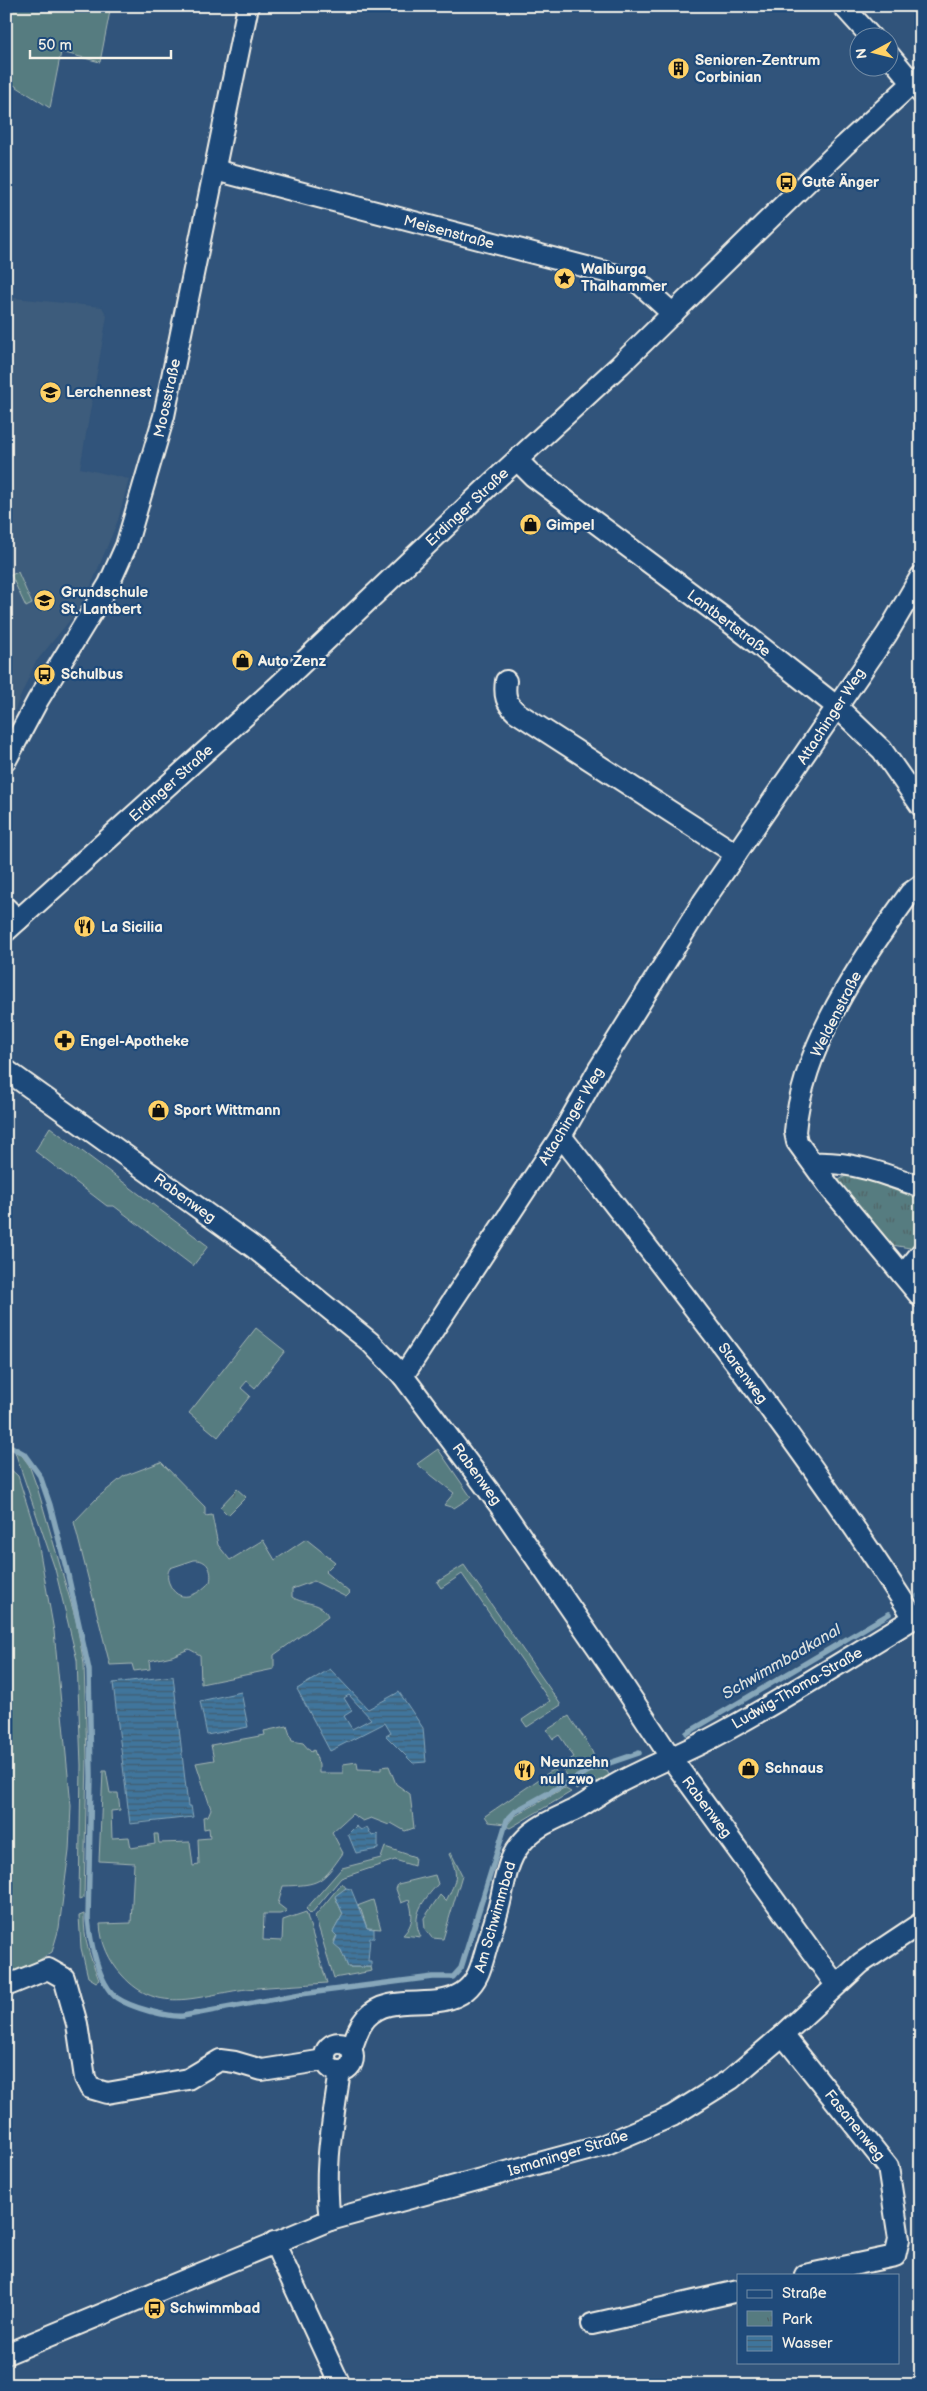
<svg xmlns="http://www.w3.org/2000/svg" width="927" height="2391" viewBox="0 0 927 2391" font-family="'Balsamiq Sans',sans-serif">
	<style>
		.built { fill: #3d5c7b }
		.green { fill: #567b80; stroke: #a5b6b4; fill-rule: evenodd }
		.park { fill: url(#park-tufts); stroke: #a5b6b4 }
		.water { fill: url(#water-rules); stroke: #87a7ba; fill-rule: evenodd }
		.lines { fill: none; stroke-linecap: round; stroke-linejoin: round }
		.stream { stroke: #87a7ba; stroke-width: 5.5 }
		.minor-casing { stroke: #f4f1e8; stroke-width: 24 }
		.minor { stroke: #1f4a7a; stroke-width: 20 }
		.labels { text-anchor: middle; stroke-width: 4.5; stroke-linejoin: round; paint-order: stroke }
		.poi-label { font-size: 15px; font-weight: bold; fill: #f4f1e8; stroke: #1f4a7a; text-anchor: start }
		.street-label { font-size: 15px; fill: #f4f1e8; stroke: #1f4a7a }
		.water-label { font-size: 16px; font-style: italic; fill: #d9dedd; stroke: #1f4a7a }
	</style>
	<defs>
		<pattern id="park-tufts" width="24" height="20" patternUnits="userSpaceOnUse" patternTransform="scale(1.25)"><rect width="24" height="20" fill="#567b80"/><path d="M3 7l-1-3M5 7V3M7 7l1-3M15 17l-1-3M17 17v-4M19 17l1-3" fill="none" stroke="#506466"/></pattern>
		<pattern id="water-rules" width="6" height="5" patternUnits="userSpaceOnUse" patternTransform="scale(1.25)"><rect width="6" height="5" fill="#3f759c"/><path d="M0 2.5h6" fill="none" stroke="#445e71"/></pattern>
	</defs>
	<rect width="100%" height="100%" fill="#31547b"/>
	<filter id="ink" filterUnits="userSpaceOnUse"><feTurbulence type="fractalNoise" baseFrequency=".02" numOctaves="2"/><feDisplacementMap in="SourceGraphic" scale="10" xChannelSelector="R" yChannelSelector="G"/><feConvolveMatrix kernelMatrix="1 2 1 2 8 2 1 2 1" color-interpolation-filters="sRGB"/></filter>
	<g filter="url(#ink)">
		<!-- built -->
		<path class="built" d="M14,298L102,307L107,316L80,468L129,479L118,520L90,588L75,614L35,663L6,730V301Z"/>
		<!-- green -->
		<g class="green">
			<path d="M6,6H111L100,62L61,52L50,108L6,80Z"/>
			<path d="M18,572L32,604L26,607L11,575Z"/>
			<path d="M50,1127L208,1246L193,1266L114,1206H107L35,1151Z"/>
			<path d="M256,1328L285,1351L255,1388L247,1381L241,1388L250,1396L218,1437L189,1413Z"/>
			<path d="M438,1449L471,1497L454,1508L444,1505L454,1493L417,1464Z"/>
			<path d="M15,1452L20,1453L29,1465L38,1490L76,1620L84,1664L87,1757L84,1898L79,1900L81,1765L77,1660L55,1569Z"/>
			<path d="M161,1462L205,1507V1516L212,1515L218,1545L230,1560L263,1540L275,1560L306,1539L335,1562L325,1572L350,1593L346,1597L314,1581L292,1589V1597C304,1605 322,1601 328,1616L274,1655V1669L201,1684L200,1655L189,1649L172,1656L149,1661L150,1669L134,1671L132,1664L110,1665L74,1522L97,1498L124,1476ZM194,1560C207,1559 213,1570 210,1582C197,1596 178,1605 169,1583C167,1578 167,1573 170,1568Z"/>
			<path d="M7,1466L18,1476L37,1536L54,1631L71,1806L69,1851L59,1928L52,1952L28,1967L6,1976Z"/>
			<path d="M464,1565L561,1705L527,1727L522,1720L550,1701L462,1574L441,1588L437,1582Z"/>
			<path d="M569,1716C577,1730 595,1748 595,1764L570,1780L561,1766L574,1757L559,1735L553,1739L547,1730Z"/>
			<path d="M287,1726L292,1741L303,1743L311,1752L314,1750L319,1765V1773H343V1764L357,1762L358,1769L381,1770V1767L389,1766L396,1784L410,1794L414,1828L405,1831L391,1823L389,1825L371,1818L363,1821L352,1814L332,1832L343,1853C322,1883 320,1885 283,1886L278,1904L287,1911L280,1914H264L263,1940L282,1941L283,1920L306,1912L327,1983C301,1985 274,1986 247,1989C201,1994 159,2017 122,1975C109,1961 101,1943 100,1924L131,1923L134,1863L99,1861L103,1771H106L110,1793H118L120,1810L111,1811L112,1838L129,1837L131,1848L155,1844L154,1834H158L159,1843L190,1842L193,1866L199,1865L198,1839L210,1838L209,1828L204,1829L203,1817L208,1816L211,1809L196,1763L214,1760L211,1745L265,1735L264,1731Z"/>
			<path d="M597,1768L607,1771L612,1780L600,1787L595,1779L576,1790L572,1782Z"/>
			<path d="M554,1769L563,1780L560,1785L514,1810L505,1824L489,1822L485,1816Z"/>
			<path d="M564,1788L571,1792L510,1828L506,1826L515,1816Z"/>
			<path d="M385,1847L415,1857L414,1866L395,1860L341,1878L311,1914L306,1909L342,1868L381,1858Z"/>
			<path d="M451,1853L462,1875L443,1939L432,1938L425,1929L424,1918L440,1895L446,1901C457,1879 459,1876 449,1854Z"/>
			<path d="M435,1875L438,1884C423,1901 410,1915 421,1937L403,1935C414,1924 413,1914 409,1900L401,1903L396,1889L398,1884Z"/>
			<path d="M342,1883L346,1888L335,1897L343,1914L333,1932L337,1935L334,1941L341,1950L348,1967H371L372,1971L334,1978L315,1916Z"/>
			<path d="M373,1900L381,1929L367,1928L361,1910L357,1906Z"/>
			<path d="M84,1914C84,1943 89,1953 99,1980L96,1982L88,1977L81,1948L79,1916Z"/>
		</g>
		<!-- park -->
		<g class="park">
			<path d="M847,1175L857,1176L921,1200V1243L916,1249L892,1245L840,1189L839,1180Z"/>
			<path d="M237,1489L246,1497L228,1515L220,1507Z"/>
		</g>
		<!-- water -->
		<g class="water">
			<path d="M330,1669L368,1709L399,1692L423,1728L426,1762L413,1763L386,1736L391,1733L385,1723L330,1751L297,1689ZM349,1695L371,1719L352,1729L344,1716L352,1711L344,1698Z"/>
			<path d="M173,1676L188,1806H191L193,1817L130,1824L113,1683Z"/>
			<path d="M241,1692L248,1727L207,1735L200,1701Z"/>
			<path d="M356,1826L361,1830L367,1827L372,1836L378,1834V1849L356,1853L348,1834Z"/>
			<path d="M346,1888L351,1889L367,1928L374,1929V1938H370L368,1961H371V1967H348L341,1950L334,1944L337,1936L333,1932L343,1914L335,1896Z"/>
		</g>
		<g class="lines">
			<!-- stream -->
			<g class="stream">
				<path d="M6,1444L24,1454L40,1476L50,1505L68,1575L89,1670L91,1776L88,1919C90,1940 98,1984 117,1998C126,2004 138,2008 149,2011C161,2014 171,2017 183,2016L301,1994L433,1977H453L461,1968L507,1820L516,1811L592,1769L639,1753"/>
				<path d="M918,1596L921,1595"/>
				<path d="M687,1733L889,1614"/>
			</g>
			<defs>
				<g id="minor">
					<path d="M843,6L872,38"/>
					<path d="M890,56L921,93"/>
					<path d="M215,170L625,277L640,284L673,314"/>
					<path d="M517,460L533,476L732,624L836,706L882,750L921,806"/>
					<path d="M506,681C504,695 506,703 516,712L736,854"/>
					<path d="M6,760L38,700L109,584L126,546L164,416L248,6"/>
					<path d="M921,885L910,893C860,962 802,1045 795,1132L797,1142L831,1189L921,1297"/>
					<path d="M6,908L18,920"/>
					<path d="M6,931L277,687L495,480L620,365L844,146L921,75"/>
					<path d="M6,1070L253,1247L370,1342L403,1376L498,1503L615,1673L671,1758L836,1985"/>
					<path d="M561,1136C683,1293 807,1450 914,1618"/>
					<path d="M813,1163C852,1161 885,1174 921,1187"/>
					<path d="M903,1275L921,1253"/>
					<path d="M403,1376L561,1136L600,1067L703,902L887,634L921,576"/>
					<path d="M6,1986L48,1969L64,1978L77,2024L85,2078L90,2088L107,2093L188,2079L220,2060L235,2062L262,2070L325,2060"/>
					<path d="M783,2035L888,2167L899,2239L895,2256L805,2275"/>
					<circle cx="339" cy="2057" r="14"/>
					<path d="M351,2050C355,2039 358,2027 366,2018C391,1990 437,2014 466,1990C478,1980 481,1967 485,1953C490,1935 497,1917 501,1898C506,1876 508,1856 525,1839C539,1824 560,1817 578,1808C592,1800 605,1790 620,1782C649,1767 680,1754 710,1739C782,1701 851,1656 921,1614"/>
					<path d="M330,2220C323,2170 333,2120 340,2071"/>
					<path d="M274,2242L340,2385"/>
					<path d="M592,2324L738,2291"/>
					<path d="M6,2354L330,2220L602,2146L672,2116L731,2079L783,2035L861,1963L921,1923"/>
				</g>
			</defs>
			<!-- minor casing -->
			<use href="#minor" class="minor-casing"/>
			<!-- minor -->
			<use href="#minor" class="minor"/>
		</g>
	</g>
	<!-- icons -->
	<defs>
		<symbol id="building-disc" viewBox="-11 -11 22 22"><circle r="9.5" fill="#ffd166" stroke="#1f4a7a"/><path d="M-4-6H4V6H1V3H-1V6H-4ZM-2.5-4.3h1.7v1.8h-1.7ZM.8-4.3h1.7v1.8H.8ZM-2.5-1h1.7V.8h-1.7ZM.8-1h1.7V.8H.8Z" fill="#111"/></symbol>
		<symbol id="bus-disc" viewBox="-11 -11 22 22"><circle r="9.5" fill="#ffd166" stroke="#1f4a7a"/><path d="M-5-6H5V4H4V6H2V4H-2V6H-4V4H-5ZM-3.5-4V0h7V-4ZM-3.5 1.2v1.5H-2V1.2ZM2 1.2v1.5H3.5V1.2Z" fill="#111"/></symbol>
		<symbol id="sight-disc" viewBox="-11 -11 22 22"><circle r="9.5" fill="#ffd166" stroke="#1f4a7a"/><path d="M0-6L1.8-2.2L6-1.7L2.9 1.2L3.7 5.4L0 3.3L-3.7 5.4L-2.9 1.2L-6-1.7L-1.8-2.2Z" fill="#111"/></symbol>
		<symbol id="school-disc" viewBox="-11 -11 22 22"><circle r="9.5" fill="#ffd166" stroke="#1f4a7a"/><path d="M0-5L7-2L0 1L-7-2ZM-4 1L0 2.5L4 1V4Q0 6-4 4Z" fill="#111"/></symbol>
		<symbol id="shop-disc" viewBox="-11 -11 22 22"><circle r="9.5" fill="#ffd166" stroke="#1f4a7a"/><path d="M-5-2.5h2.3a2.7 3.5 0 0 1 5.4 0H5L5.5 6h-11ZM-1.5-2.5h3a1.5 2.3 0 0 0-3 0Z" fill="#111"/></symbol>
		<symbol id="restaurant-disc" viewBox="-11 -11 22 22"><circle r="9.5" fill="#ffd166" stroke="#1f4a7a"/><path d="M-5-6h1v4h1v-4h1v4h1v-4h1v5L-1.5 .5V6h-2V.5L-5-1ZM5-6V6H3V1.5H1.5Q1.5-4 5-6Z" fill="#111"/></symbol>
		<symbol id="pharmacy-disc" viewBox="-11 -11 22 22"><circle r="9.5" fill="#ffd166" stroke="#1f4a7a"/><path d="M-2-6h4v4h4v4h-4v4h-4v-4h-4v-4h4Z" fill="#111"/></symbol>
	</defs>
	<g fill-rule="evenodd">
		<use href="#building-disc" x="666" y="56" width="25" height="25"/>
		<use href="#bus-disc" x="774" y="170" width="25" height="25"/>
		<use href="#sight-disc" x="552" y="266" width="25" height="25"/>
		<use href="#school-disc" x="38" y="380" width="25" height="25"/>
		<use href="#shop-disc" x="518" y="512" width="25" height="25"/>
		<use href="#school-disc" x="32" y="588" width="25" height="25"/>
		<use href="#shop-disc" x="230" y="648" width="25" height="25"/>
		<use href="#bus-disc" x="32" y="662" width="25" height="25"/>
		<use href="#restaurant-disc" x="72" y="914" width="25" height="25"/>
		<use href="#pharmacy-disc" x="52" y="1028" width="25" height="25"/>
		<use href="#shop-disc" x="146" y="1098" width="25" height="25"/>
		<use href="#shop-disc" x="736" y="1756" width="25" height="25"/>
		<use href="#restaurant-disc" x="512" y="1758" width="25" height="25"/>
		<use href="#bus-disc" x="142" y="2296" width="25" height="25"/>
	</g>
	<g class="labels">
		<!-- poi labels -->
		<g class="poi-label">
			<text x="695" y="65">Senioren-Zentrum<tspan x="695" dy="17">Corbinian</tspan></text>
			<text x="802" y="187">Gute Änger</text>
			<text x="581" y="274">Walburga<tspan x="581" dy="17">Thalhammer</tspan></text>
			<text x="66" y="397">Lerchennest</text>
			<text x="546" y="530">Gimpel</text>
			<text x="61" y="597">Grundschule<tspan x="61" dy="17">St. Lantbert</tspan></text>
			<text x="258" y="666">Auto Zenz</text>
			<text x="61" y="679">Schulbus</text>
			<text x="101" y="932">La Sicilia</text>
			<text x="80" y="1046">Engel-Apotheke</text>
			<text x="174" y="1115">Sport Wittmann</text>
			<text x="540" y="1767">Neunzehn<tspan x="540" dy="17">null zwo</tspan></text>
			<text x="765" y="1773">Schnaus</text>
			<text x="170" y="2313">Schwimmbad</text>
		</g>
		<!-- street labels -->
		<g class="street-label">
			<text transform="translate(449 232) rotate(15)" y="5">Meisenstraße</text>
			<text transform="translate(167 398) rotate(-78)" y="5">Moosstraße</text>
			<text transform="translate(467 507) rotate(-43)" y="5">Erdinger Straße</text>
			<text transform="translate(729 623) rotate(37)" y="5">Lantbertstraße</text>
			<text transform="translate(831 716) rotate(-57)" y="5">Attachinger Weg</text>
			<text transform="translate(171 783) rotate(-42)" y="5">Erdinger Straße</text>
			<text transform="translate(836 1014) rotate(-63)" y="5">Weldenstraße</text>
			<text transform="translate(571 1116) rotate(-59)" y="5">Attachinger Weg</text>
			<text transform="translate(185 1198) rotate(36)" y="5">Rabenweg</text>
			<text transform="translate(743 1373) rotate(53)" y="5">Starenweg</text>
			<text transform="translate(477 1474) rotate(54)" y="5">Rabenweg</text>
			<text transform="translate(797 1688) rotate(-30)" y="5">Ludwig-Thoma-Straße</text>
			<text transform="translate(707 1807) rotate(53)" y="5">Rabenweg</text>
			<text transform="translate(495 1917) rotate(-74)" y="5">Am Schwimmbad</text>
			<text transform="translate(855 2125) rotate(51)" y="5">Fasanenweg</text>
			<text transform="translate(568 2153) rotate(-17)" y="5">Ismaninger Straße</text>
		</g>
		<!-- water labels -->
		<g class="water-label">
			<text transform="translate(781 1661) rotate(-30)" y="6">Schwimmbadkanal</text>
		</g>
	</g>
	<!-- margin -->
	<rect width="927" height="2391" fill="none" stroke="#1f4a7a" stroke-width="25"/>
	<rect x="12" y="12" width="902" height="2366" fill="none" stroke="#f4f1e8" stroke-width="2" filter="url(#ink)"/>
	<!-- legend -->
	<rect x="737" y="2274" width="162" height="90" fill="#1f4a7a" stroke="#748da6"/>
	<rect x="747" y="2290" width="25" height="8" fill="#1f4a7a" stroke="#748da6"/>
	<text x="782" y="2298" font-size="15" fill="#f4f1e8">Straße</text>
	<rect x="747" y="2311" width="25" height="15" fill="url(#park-tufts)" stroke="#748da6"/>
	<text x="782" y="2324" font-size="15" fill="#f4f1e8">Park</text>
	<rect x="747" y="2336" width="25" height="15" fill="url(#water-rules)" stroke="#748da6"/>
	<text x="782" y="2348" font-size="15" fill="#f4f1e8">Wasser</text>
	<!-- north arrow -->
	<g transform="translate(874 52) rotate(263)"><circle r="24" fill="#1f4a7a" stroke="#748da6"/>
	<path d="M0-4L9 19L0 12L-9 19Z" fill="#ffd166"/>
	<text y="-8" font-size="14" font-weight="bold" text-anchor="middle" fill="#f4f1e8">N</text>
	</g>
	<!-- scale -->
	<path d="M30 50v8h141v-8" fill="none" stroke="#f4f1e8" stroke-width="2.5"/>
	<text x="38" y="50" font-size="15" fill="#f4f1e8" stroke="#1f4a7a" stroke-width="4" paint-order="stroke">50 m</text>
</svg>
